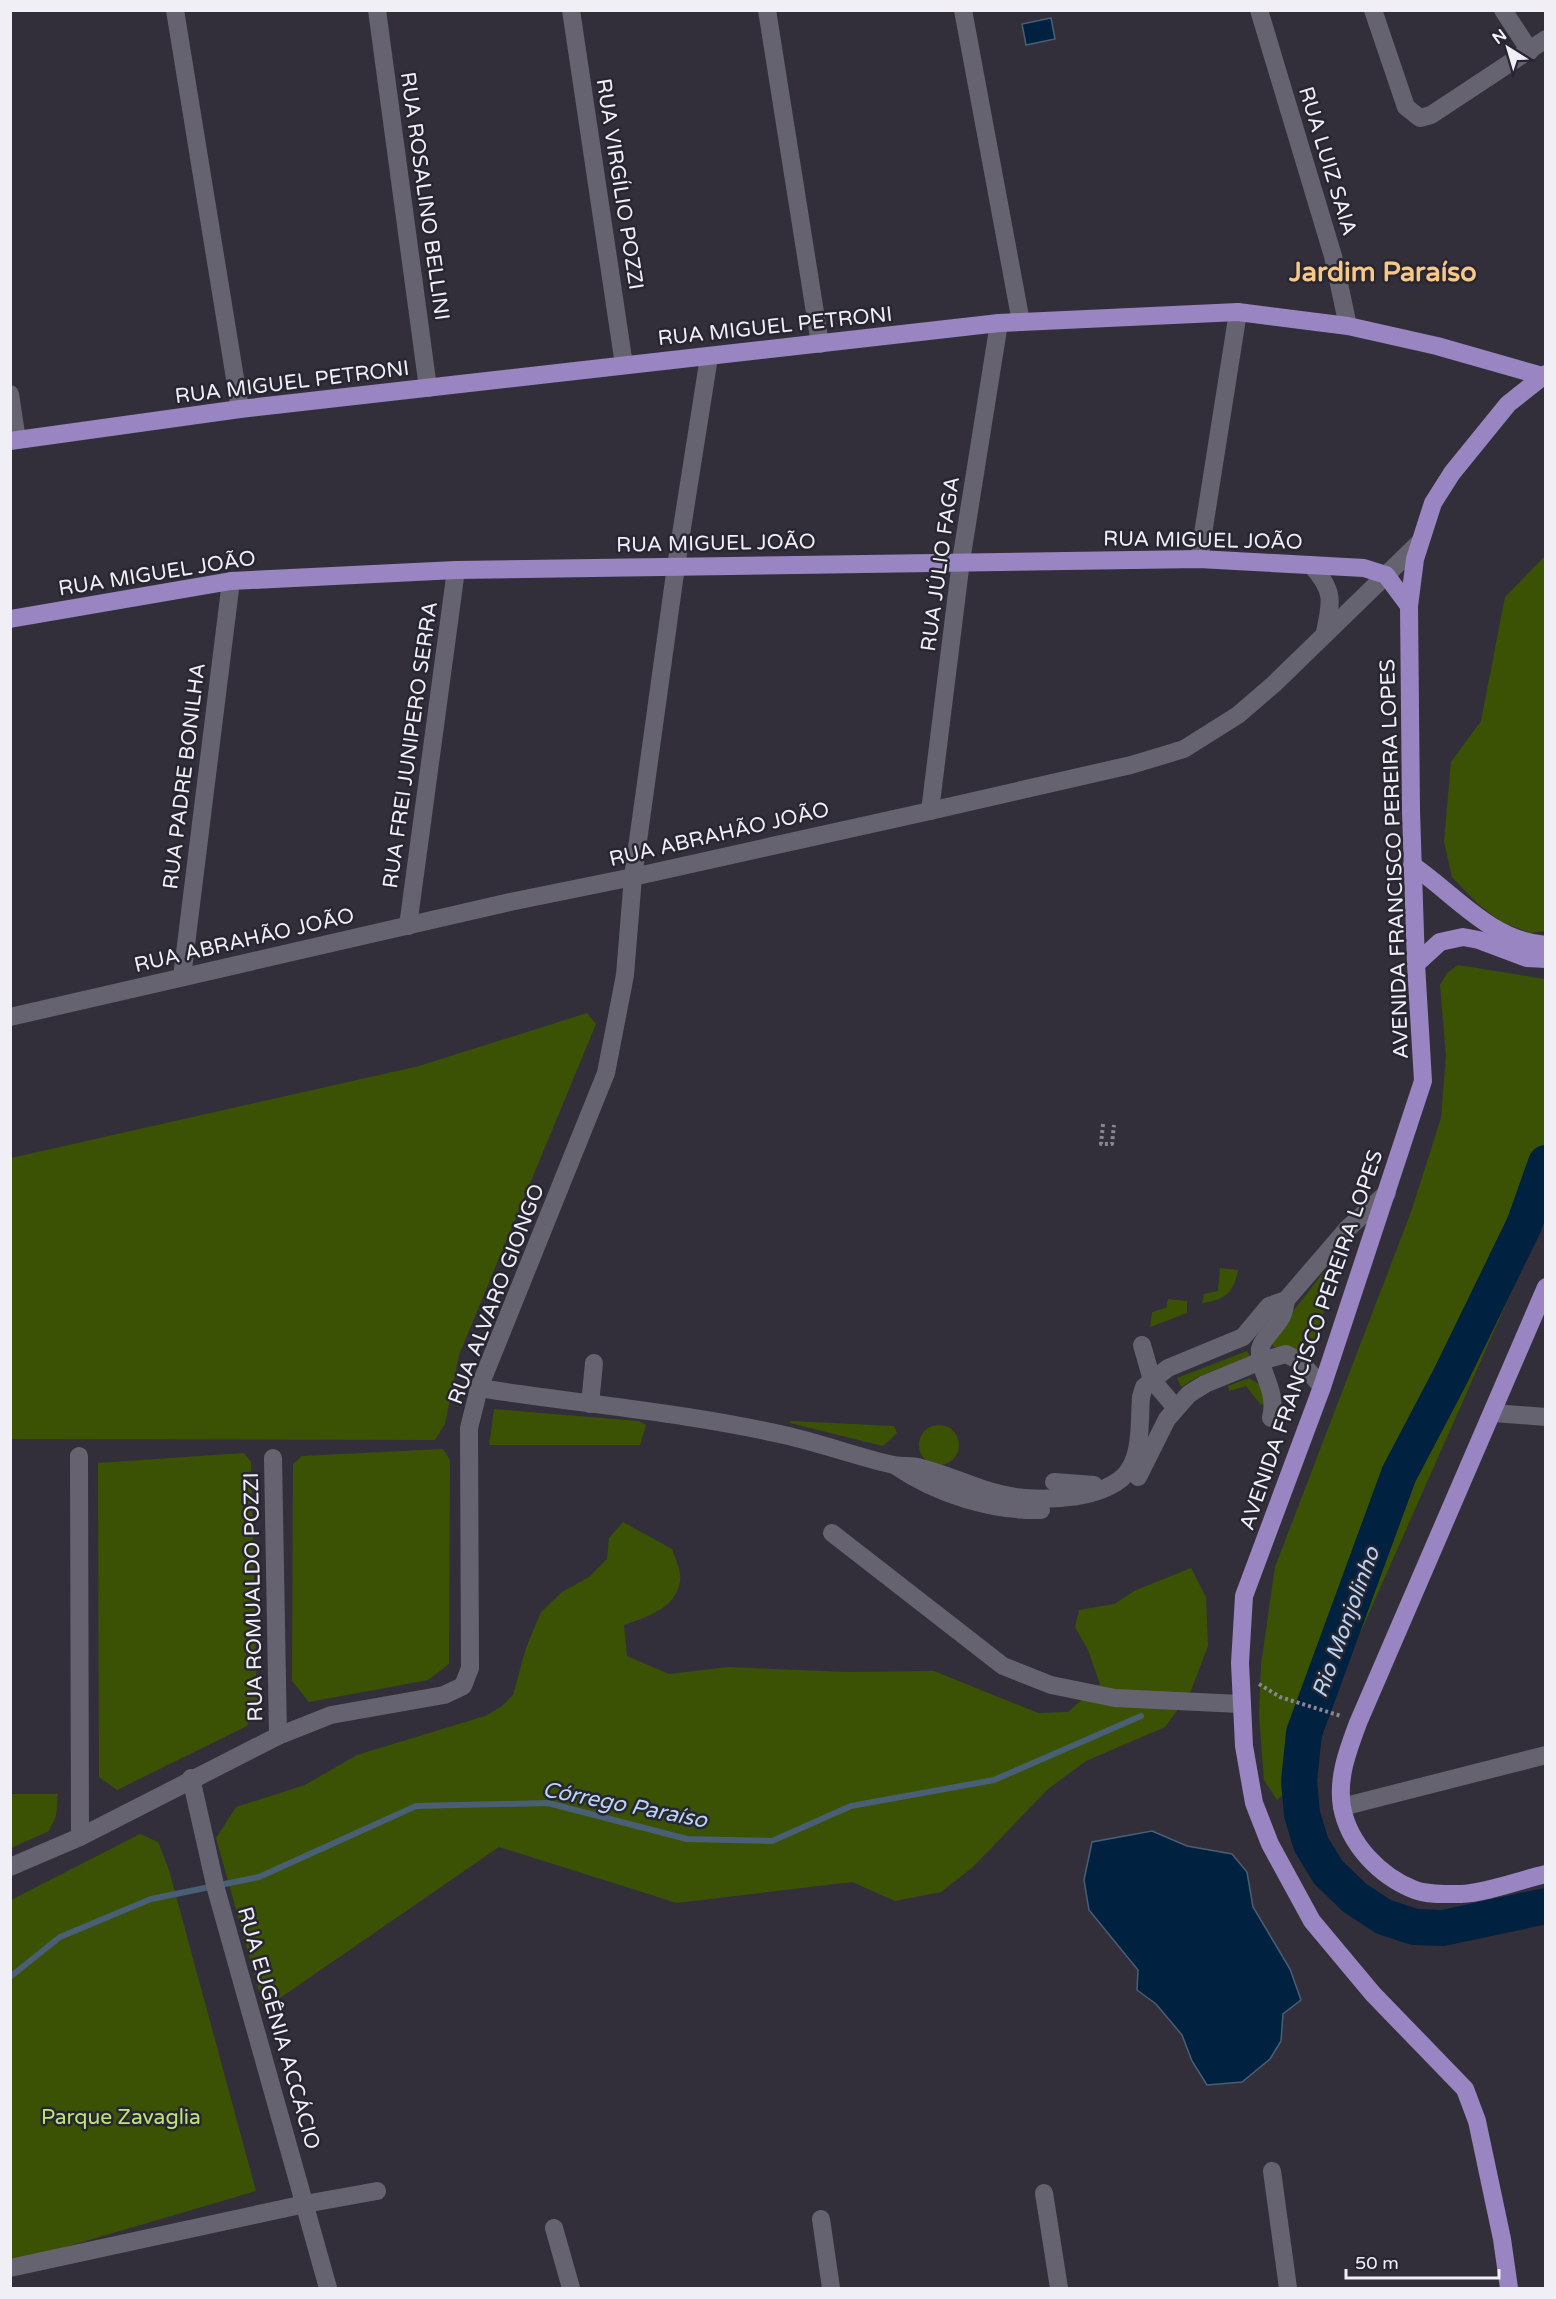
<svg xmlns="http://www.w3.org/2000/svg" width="1556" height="2299" viewBox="0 0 1556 2299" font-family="'Varela Round',sans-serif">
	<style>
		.green { fill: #3b5204 }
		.water { fill: #00213f; stroke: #485f76; stroke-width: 1.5 }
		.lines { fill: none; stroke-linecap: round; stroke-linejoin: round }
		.stream { stroke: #485f76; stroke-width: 6 }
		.river { stroke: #00213f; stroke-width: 36 }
		.path { stroke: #88868f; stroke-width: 4; stroke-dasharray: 3 3; stroke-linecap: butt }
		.minor { stroke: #666370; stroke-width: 18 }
		.major { stroke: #9885c2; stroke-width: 18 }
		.labels { text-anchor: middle; stroke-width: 5; stroke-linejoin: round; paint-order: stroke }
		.street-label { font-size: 21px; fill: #f0eff6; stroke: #282631 }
		.park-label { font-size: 21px; fill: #bce677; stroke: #282631 }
		.water-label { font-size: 22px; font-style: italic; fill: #b7d6f8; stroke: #282631 }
		.district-label { font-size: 27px; font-weight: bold; fill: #f8c986; stroke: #282631 }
	</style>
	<rect width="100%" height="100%" fill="#322f3b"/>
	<!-- green -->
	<g class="green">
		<path d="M1545,556V931L1531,933L1501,922L1478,904L1452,877L1444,841L1451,762L1481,721L1505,597Z"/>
		<path d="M1458,965L1545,979V1216L1319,1726L1310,1770L1277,1800L1264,1780L1259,1714L1261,1665L1275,1567L1411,1212L1441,1118L1446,1056L1440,985L1447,973Z"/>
		<path d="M587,1013L596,1024L459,1355L445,1424L435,1440L11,1439V1158L419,1066Z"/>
		<path d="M1344,1246H1347L1310,1351L1274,1347L1270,1341Z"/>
		<path d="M1220,1268L1238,1270C1235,1291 1224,1301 1202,1303L1204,1294L1218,1291Z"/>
		<path d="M1168,1299L1187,1301V1313L1150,1327L1152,1312L1166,1308Z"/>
		<path d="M1247,1351L1250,1356L1198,1377L1181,1387L1177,1378Z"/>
		<path d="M1249,1378L1260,1385L1265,1403L1261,1405L1246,1386L1229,1391L1228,1386Z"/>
		<path d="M494,1409L639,1421L646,1425L640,1445H489Z"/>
		<path d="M790,1421L894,1426L897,1433L883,1446L790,1423Z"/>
		<circle cx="939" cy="1445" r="20"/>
		<path d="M443,1449L450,1460L449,1664L428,1680L309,1702L292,1681L293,1464L302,1456Z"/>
		<path d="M244,1453L251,1462L257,1703L247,1726L117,1790L99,1777L98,1463Z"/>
		<path d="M623,1522L672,1549C675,1558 682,1572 680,1581C676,1609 646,1617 624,1625L627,1656L669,1674L728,1667L847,1672L934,1671L1038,1713L1068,1712L1100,1684L1088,1650L1075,1627L1079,1610L1114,1604L1136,1590L1191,1568L1206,1597L1208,1646L1190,1693L1165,1727L1086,1761L1048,1789L973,1867L941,1892L895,1901L852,1882L677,1903L499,1847L264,2009L216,1838L236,1807L305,1785L357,1755L485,1716L501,1707L513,1695L526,1648L541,1612L562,1592L589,1577L607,1559L609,1538Z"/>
		<path d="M11,1794H58L56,1816L49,1831L11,1848Z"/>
		<path d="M140,1834L158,1842L169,1870L256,2191L11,2263V1900Z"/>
	</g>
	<!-- water -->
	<g class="water">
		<path d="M1051,18L1055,39L1026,45L1022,24Z"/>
		<path d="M1152,1831L1187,1846L1232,1854L1247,1872L1253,1907L1290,1969L1301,2000L1283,2014L1281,2041L1270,2059L1242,2082L1207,2085L1192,2061L1182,2035L1156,2004L1137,1990L1138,1970L1089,1910L1084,1880L1092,1842Z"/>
	</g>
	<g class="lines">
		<!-- stream -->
		<path class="stream" d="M10,1977L60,1937L151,1899L259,1877L416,1806L548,1803L687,1839L772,1841L851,1806L994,1780L1141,1716"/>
		<!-- river -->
		<path class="river" d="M1546,1163L1524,1225L1450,1377L1399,1474L1304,1733L1299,1781L1302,1814L1311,1844L1328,1872L1355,1898L1384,1917L1415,1927L1443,1928L1546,1906"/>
		<!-- path -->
		<g class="path">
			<path d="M1103,1124L1101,1144H1112L1114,1125"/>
			<path d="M1259,1684L1280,1697L1341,1716"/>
		</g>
		<!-- minor -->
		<g class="minor">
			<path d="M175,10L240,409"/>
			<path d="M377,10L428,388"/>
			<path d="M571,10L624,365"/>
			<path d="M767,10L820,344"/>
			<path d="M963,10L1021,322"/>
			<path d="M1259,10L1333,256L1348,326"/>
			<path d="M1373,10L1406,107L1420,118L1431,115L1546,39"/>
			<path d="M1503,10L1530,51"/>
			<path d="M10,394L17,440"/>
			<path d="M1199,559L1238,312"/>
			<path d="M1311,565C1334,590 1332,600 1325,632"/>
			<path d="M930,811L961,561L999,323"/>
			<path d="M408,926L456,570"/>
			<path d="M182,977L231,581"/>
			<path d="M10,1017L510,902L633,877L930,811L1131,765L1184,749L1238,715L1274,684L1419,543"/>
			<path d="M1142,1345L1152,1380L1176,1408"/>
			<path d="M479,1388C580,1404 684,1412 784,1435C821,1443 857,1457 894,1465C903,1467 913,1465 921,1468C958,1477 985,1495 1025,1498C1055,1500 1098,1498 1122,1478C1143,1460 1139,1422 1141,1397L1144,1387L1168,1368L1243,1337L1269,1306L1286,1300L1347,1229L1387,1193"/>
			<path d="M590,1404L594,1363"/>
			<path d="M1493,1413L1546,1417"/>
			<path d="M1271,1418C1278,1388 1258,1373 1260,1349C1262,1339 1276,1327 1281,1318C1284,1313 1285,1306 1286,1300"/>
			<path d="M79,1456L80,1837"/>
			<path d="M273,1458L278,1736"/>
			<path d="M896,1466C937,1494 991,1511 1041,1510"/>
			<path d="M1138,1477L1167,1419L1189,1394L1205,1384L1261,1361L1286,1354L1300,1361L1322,1387"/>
			<path d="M1054,1482L1094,1485"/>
			<path d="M832,1533L1003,1666L1051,1685L1115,1698L1240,1704"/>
			<path d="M191,1778L216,1889L328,2288"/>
			<path d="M1342,1807L1546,1755"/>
			<path d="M10,1867L80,1837L278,1736L331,1715L444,1695L463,1686L470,1668L469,1428L479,1388L606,1073L625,975L633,877L676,566L709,357"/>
			<path d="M1272,2171L1288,2288"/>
			<path d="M1044,2193L1059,2288"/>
			<path d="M821,2219L831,2288"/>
			<path d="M554,2228L571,2288"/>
			<path d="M10,2268L305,2204L377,2191"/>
		</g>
		<!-- major -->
		<g class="major">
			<path d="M10,441L240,409L999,323L1238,312L1348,326L1437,346L1542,376"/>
			<path d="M10,619L231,581L456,570L1199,559L1364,568L1386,575L1409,606"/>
			<path d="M1412,865C1456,895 1489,940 1546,945"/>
			<path d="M1416,964L1440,942L1463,937L1479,940L1527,958L1546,959"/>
			<path d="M1546,1287L1358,1723C1348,1750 1337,1778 1342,1807C1349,1845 1381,1877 1415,1890C1428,1895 1447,1894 1461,1894C1486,1893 1520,1880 1546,1874"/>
			<path d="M1509,2288L1502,2239L1477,2121L1465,2089L1373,1994L1312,1921L1270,1844L1254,1803L1244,1746L1240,1663L1244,1596L1322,1387L1423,1081L1416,964L1411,811L1409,606L1415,559L1433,503L1452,473L1508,404L1546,374"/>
		</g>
	</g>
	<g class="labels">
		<!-- street labels -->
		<g class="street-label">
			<text transform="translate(1328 161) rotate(73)" y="7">RUA LUIZ SAIA</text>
			<text transform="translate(620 184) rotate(81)" y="7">RUA VIRGÍLIO POZZI</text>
			<text transform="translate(425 196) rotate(82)" y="7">RUA ROSALINO BELLINI</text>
			<text transform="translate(775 326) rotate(-6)" y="7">RUA MIGUEL PETRONI</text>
			<text transform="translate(292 382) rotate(-7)" y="7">RUA MIGUEL PETRONI</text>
			<text transform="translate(1203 540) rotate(1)" y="7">RUA MIGUEL JOÃO</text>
			<text transform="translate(716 543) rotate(-1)" y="7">RUA MIGUEL JOÃO</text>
			<text transform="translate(940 564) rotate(-82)" y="7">RUA JÚLIO FAGA</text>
			<text transform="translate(157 573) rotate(-9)" y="7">RUA MIGUEL JOÃO</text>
			<text transform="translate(410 745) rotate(-82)" y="7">RUA FREI JUNIPERO SERRA</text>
			<text transform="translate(184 776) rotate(-83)" y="7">RUA PADRE BONILHA</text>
			<text transform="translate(719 834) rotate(-13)" y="7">RUA ABRAHÃO JOÃO</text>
			<text transform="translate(1394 859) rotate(-92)" y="7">AVENIDA FRANCISCO PEREIRA LOPES</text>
			<text transform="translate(244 940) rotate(-13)" y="7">RUA ABRAHÃO JOÃO</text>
			<text transform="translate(496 1294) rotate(-69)" y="7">RUA ALVARO GIONGO</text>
			<text transform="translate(1311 1340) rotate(-71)" y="7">AVENIDA FRANCISCO PEREIRA LOPES</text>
			<text transform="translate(253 1597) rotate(-91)" y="7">RUA ROMUALDO POZZI</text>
			<text transform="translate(279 2028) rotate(74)" y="7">RUA EUGÊNIA ACCÁCIO</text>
		</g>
		<!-- park labels -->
		<g class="park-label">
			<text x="121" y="2124">Parque Zavaglia</text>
		</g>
		<!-- water labels -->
		<g class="water-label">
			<text transform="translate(1345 1622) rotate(-70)" y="8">Rio Monjolinho</text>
			<text transform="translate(625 1804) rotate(11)" y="8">Córrego Paraíso</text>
		</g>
		<!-- district labels -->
		<g class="district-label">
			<text x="1383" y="281">Jardim Paraíso</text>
		</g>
	</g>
	<!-- border -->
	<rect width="1556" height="2299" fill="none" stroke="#f0eff6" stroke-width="24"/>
	<!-- north arrow -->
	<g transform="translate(1508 48) rotate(323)" stroke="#282631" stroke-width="4.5" paint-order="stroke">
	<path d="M0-4.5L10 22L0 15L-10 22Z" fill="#f0eff6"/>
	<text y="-9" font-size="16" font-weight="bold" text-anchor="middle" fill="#f0eff6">N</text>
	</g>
	<!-- scale -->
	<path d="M1346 2269v9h153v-9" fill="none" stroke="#f0eff6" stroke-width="3"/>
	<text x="1355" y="2269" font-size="18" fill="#f0eff6" stroke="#282631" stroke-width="4.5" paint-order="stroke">50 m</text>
</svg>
